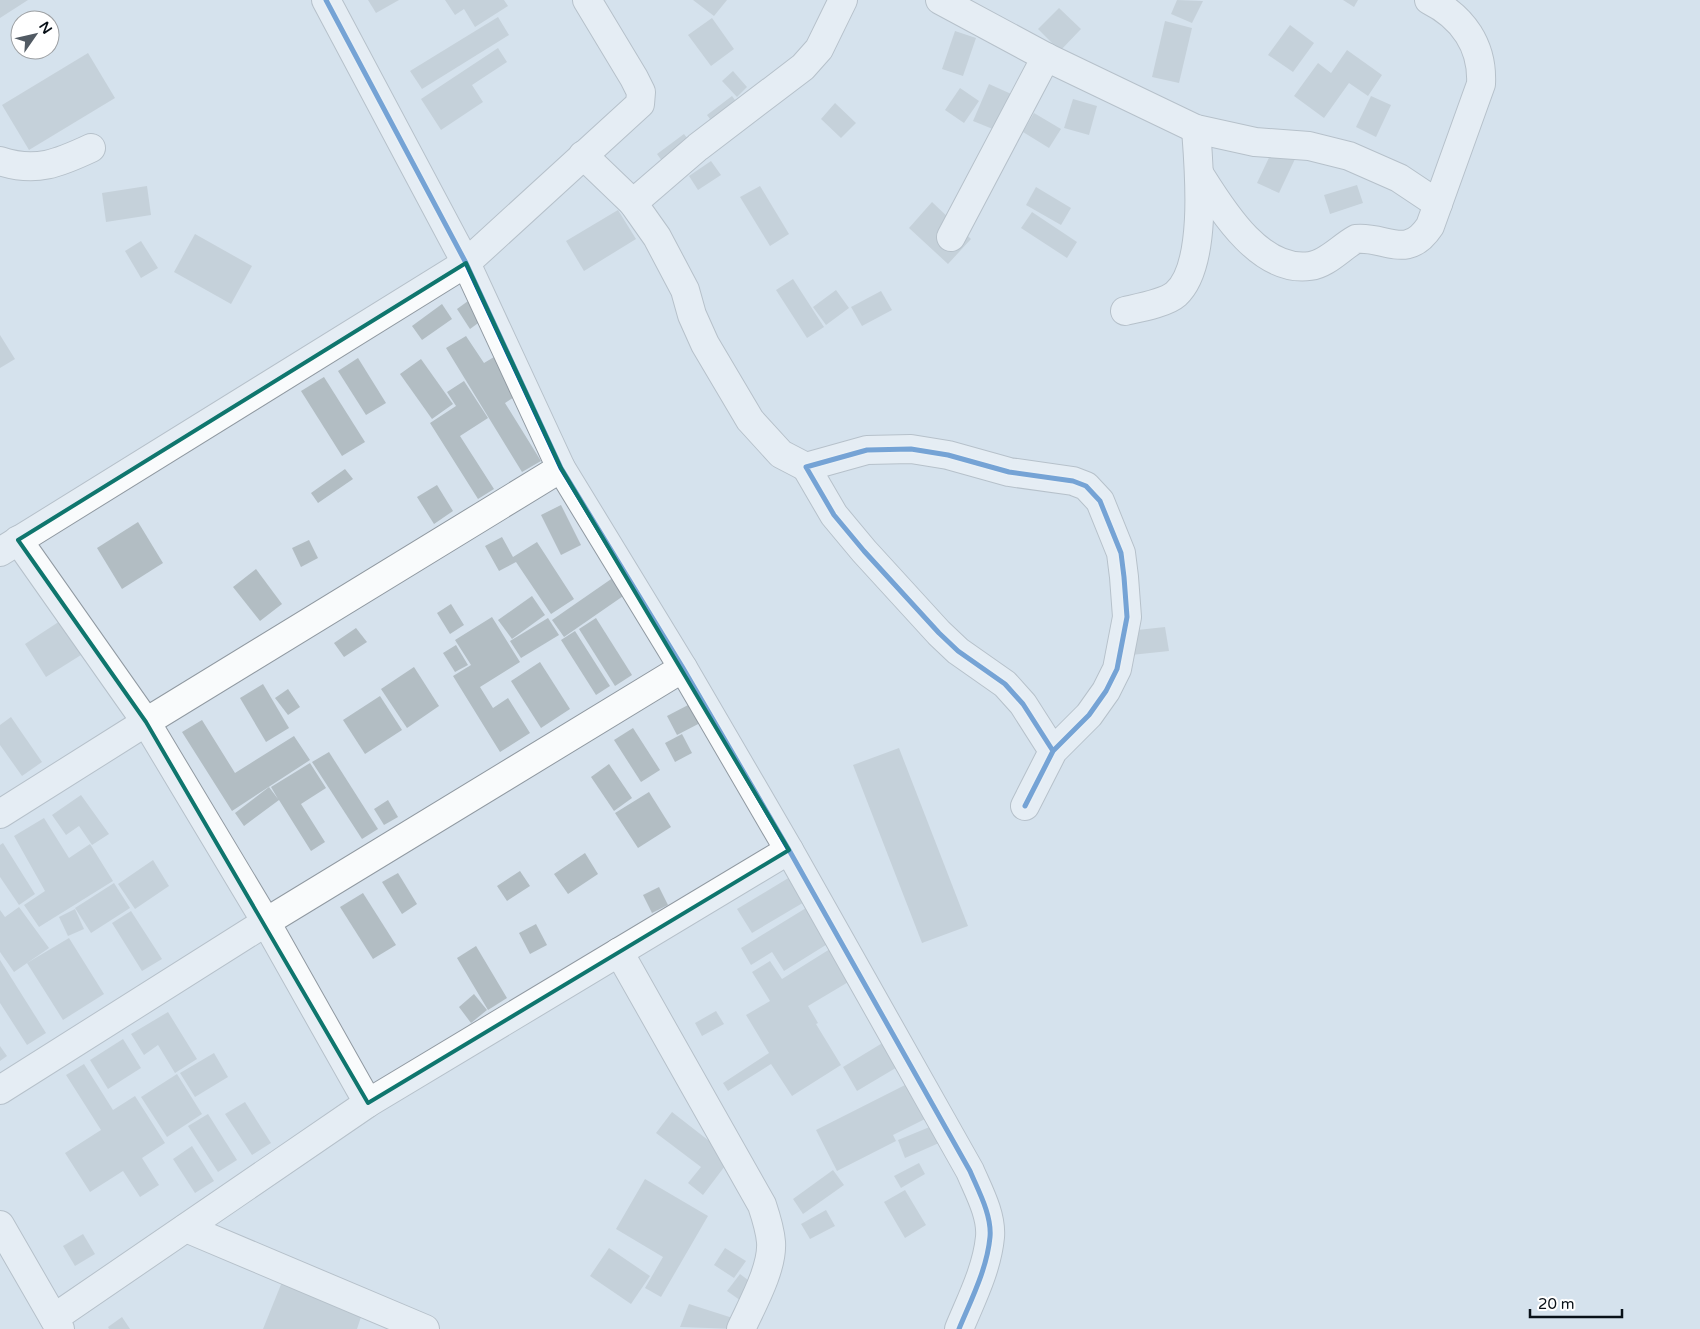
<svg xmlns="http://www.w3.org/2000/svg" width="1700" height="1329" viewBox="0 0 1700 1329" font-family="'Varela Round',sans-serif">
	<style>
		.building { fill: #b2bdc3 }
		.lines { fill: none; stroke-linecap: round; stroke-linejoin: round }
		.minor-casing { stroke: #9099a1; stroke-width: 30 }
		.minor { stroke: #f9fbfc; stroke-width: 28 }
		.cycleway-casing { stroke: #fff; stroke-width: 8 }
		.cycleway { stroke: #0057b8; stroke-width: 5 }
		.marked { fill: none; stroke: #0f766e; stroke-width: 4; stroke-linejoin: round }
	</style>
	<rect width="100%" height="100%" fill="#d6e2ed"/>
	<!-- building -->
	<g class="building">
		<path d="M0,0H28L0,18Z"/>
		<path d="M368,0H399L376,13Z"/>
		<path d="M445,0H504L508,6L475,27L464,9L455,15Z"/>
		<path d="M693,0H727L714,16Z"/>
		<path d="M1177,0L1203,1L1192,23L1171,14Z"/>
		<path d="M1343,0H1358L1354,7Z"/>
		<path d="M1059,8L1081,29L1060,51L1038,29Z"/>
		<path d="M498,17L509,35L422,89L410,71Z"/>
		<path d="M712,18L734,49L711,66L688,35Z"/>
		<path d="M1165,21L1192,28L1179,83L1152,77Z"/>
		<path d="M1290,25L1314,43L1293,72L1268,55Z"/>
		<path d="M955,31L976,38L963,76L942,69Z"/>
		<path d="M498,48L507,62L472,85L483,102L441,130L421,99Z"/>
		<path d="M1347,50L1382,75L1368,96L1349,83L1324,118L1294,96L1318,63L1331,73Z"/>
		<path d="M88,53L115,98L29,150L2,105Z"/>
		<path d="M733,71L747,87L737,97L722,81Z"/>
		<path d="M989,84L1020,98L1005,134L973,121Z"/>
		<path d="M960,88L979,101L964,123L945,110Z"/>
		<path d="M732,96L746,115L721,133L707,115Z"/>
		<path d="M1371,96L1391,105L1376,137L1356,127Z"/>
		<path d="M1073,99L1097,106L1089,135L1064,128Z"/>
		<path d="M835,103L856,123L841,138L821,119Z"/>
		<path d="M1034,113L1061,129L1049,148L1023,132Z"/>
		<path d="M684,134L697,151L670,172L657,154Z"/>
		<path d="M1273,149L1295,159L1279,193L1257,183Z"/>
		<path d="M711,161L721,175L698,190L689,176Z"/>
		<path d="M1357,185L1363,203L1330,214L1324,195Z"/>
		<path d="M147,186L151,215L106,222L102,193Z"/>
		<path d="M760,186L789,234L770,246L740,197Z"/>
		<path d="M1036,187L1071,208L1061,225L1026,205Z"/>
		<path d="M932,202L971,239L948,264L909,228Z"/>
		<path d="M618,210L636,239L584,271L566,241Z"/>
		<path d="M1032,212L1077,242L1067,258L1021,228Z"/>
		<path d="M195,234L252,266L231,304L174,272Z"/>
		<path d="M141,241L158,268L141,278L125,251Z"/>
		<path d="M793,279L824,327L807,338L776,290Z"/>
		<path d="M836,290L849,308L826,325L813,307Z"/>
		<path d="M881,291L892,310L862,326L851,307Z"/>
		<path d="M468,301L481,321L470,329L457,309Z"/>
		<path d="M442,304L452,319L422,340L412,326Z"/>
		<path d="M0,335L15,359L0,368Z"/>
		<path d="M466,336L484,363L499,354L522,392L505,403L541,461L522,472L446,348Z"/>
		<path d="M358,358L386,403L366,415L338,371Z"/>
		<path d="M421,359L453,404L432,419L400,374Z"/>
		<path d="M324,377L365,442L342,456L301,391Z"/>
		<path d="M464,381L488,418L460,436L494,489L478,499L430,423L456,406L447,392Z"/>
		<path d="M345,469L353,479L318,503L311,493Z"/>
		<path d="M437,485L453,511L434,524L417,497Z"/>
		<path d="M561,505L581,545L561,555L541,515Z"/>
		<path d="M138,522L163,563L122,589L97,548Z"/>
		<path d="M502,537L513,557L537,542L574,599L551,614L516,562L499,571L485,546Z"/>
		<path d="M309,540L318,558L301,567L292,548Z"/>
		<path d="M256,569L282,604L260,621L233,587Z"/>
		<path d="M617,575L629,592L564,637L552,620Z"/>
		<path d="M532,596L545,615L512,639L498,620Z"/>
		<path d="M451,604L464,625L450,634L437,613Z"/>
		<path d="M492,617L520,662L480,687L493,708L508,698L530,733L500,752L453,676L471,665L455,640Z"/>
		<path d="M548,618L559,635L521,658L510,641Z"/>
		<path d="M596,618L632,675L615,686L579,629Z"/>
		<path d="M60,621L81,655L46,677L25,644Z"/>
		<path d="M1165,627L1169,651L1131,655L1128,631Z"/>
		<path d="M356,628L367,642L344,657L334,643Z"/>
		<path d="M575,631L610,686L596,695L561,640Z"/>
		<path d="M456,645L468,665L455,672L443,653Z"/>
		<path d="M540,662L570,709L541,728L511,681Z"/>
		<path d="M414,667L439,706L407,728L381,689Z"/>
		<path d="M263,684L289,728L266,742L240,698Z"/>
		<path d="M288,689L300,707L288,715L275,698Z"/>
		<path d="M380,696L402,730L365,754L343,720Z"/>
		<path d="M692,703L702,722L677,735L667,716Z"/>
		<path d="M11,717L42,762L22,776L0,745V725Z"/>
		<path d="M202,720L235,773L294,736L310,760L232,811L182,732Z"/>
		<path d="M633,728L660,770L641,782L614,740Z"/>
		<path d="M682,734L692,753L675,762L665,743Z"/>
		<path d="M899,748L968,926L922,943L853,765Z"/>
		<path d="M329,752L378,829L362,839L312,762Z"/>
		<path d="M310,763L326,788L301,804L325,842L311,851L279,800L244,826L235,813L269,787L278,799L271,787Z"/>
		<path d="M609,764L632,798L614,811L591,777Z"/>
		<path d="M649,792L671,827L638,848L615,813Z"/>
		<path d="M81,795L109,834L92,845L79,826L66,835L52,815Z"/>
		<path d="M388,800L398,817L384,825L374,809Z"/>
		<path d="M44,818L69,858L90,844L113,881L39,927L24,905L45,891L14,836Z"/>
		<path d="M3,843L35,894L19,905L0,877V845Z"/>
		<path d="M585,853L598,874L568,894L554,874Z"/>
		<path d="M153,860L169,886L135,909L118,884Z"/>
		<path d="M520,871L530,886L507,901L497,886Z"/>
		<path d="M398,873L417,904L402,914L382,882Z"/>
		<path d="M790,877L806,901L752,933L737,909Z"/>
		<path d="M114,883L130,908L91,933L75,908Z"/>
		<path d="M659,887L668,905L652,913L643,895Z"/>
		<path d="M363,893L396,945L373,959L340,907Z"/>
		<path d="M19,907L49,948L14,972L0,952V910L5,917Z"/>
		<path d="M806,908L829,943L784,971L772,952L751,965L741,948Z"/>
		<path d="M75,909L84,929L68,936L59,917Z"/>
		<path d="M131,911L162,959L142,971L112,923Z"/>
		<path d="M536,924L547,945L530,954L519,933Z"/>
		<path d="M69,938L104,994L63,1020L27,963Z"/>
		<path d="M476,946L507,998L488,1010L457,958Z"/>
		<path d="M830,949L850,981L808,1006L818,1023L816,1024L841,1065L792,1096L771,1064L728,1091L723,1083L769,1053L746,1015L770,1001L752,972L770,961L782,979Z"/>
		<path d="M0,960L46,1033L27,1045L0,1003Z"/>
		<path d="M474,994L487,1010L471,1023L459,1007Z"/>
		<path d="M716,1011L724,1024L702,1036L695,1023Z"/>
		<path d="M168,1012L197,1059L175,1073L158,1045L144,1055L131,1034Z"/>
		<path d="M123,1039L141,1068L108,1089L90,1060Z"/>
		<path d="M884,1042L899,1066L857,1091L843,1067Z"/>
		<path d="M0,1046L7,1056L0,1061Z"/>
		<path d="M214,1053L228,1077L195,1097L180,1073Z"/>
		<path d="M84,1064L113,1110L135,1096L165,1143L142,1158L159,1185L140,1197L123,1171L90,1192L65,1153L101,1130L66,1075Z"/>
		<path d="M177,1074L202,1114L167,1137L141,1097Z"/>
		<path d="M909,1083L927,1118L893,1135L896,1141L837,1171L816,1130Z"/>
		<path d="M245,1102L271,1143L252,1155L225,1114Z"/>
		<path d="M672,1112L731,1158L703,1195L688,1183L701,1167L656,1133Z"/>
		<path d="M208,1114L237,1160L218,1172L188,1126Z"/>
		<path d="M932,1126L939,1143L905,1158L898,1140Z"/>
		<path d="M192,1146L214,1181L195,1193L173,1159Z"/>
		<path d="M919,1163L925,1174L901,1188L894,1176Z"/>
		<path d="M833,1170L844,1185L803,1214L793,1199Z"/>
		<path d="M645,1179L708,1216L661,1297L645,1288L663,1257L616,1229Z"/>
		<path d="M905,1190L926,1225L905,1238L884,1202Z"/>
		<path d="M826,1210L835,1226L810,1239L801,1224Z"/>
		<path d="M83,1234L95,1254L75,1266L63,1246Z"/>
		<path d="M609,1248L650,1276L631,1304L590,1276Z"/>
		<path d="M725,1248L746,1261L734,1278L714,1265Z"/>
		<path d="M740,1274L756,1286L744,1303L727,1291Z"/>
		<path d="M282,1282L362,1314L357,1329H263Z"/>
		<path d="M689,1304L739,1320L736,1329L680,1327Z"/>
		<path d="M122,1317L130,1329H109L108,1327Z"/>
	</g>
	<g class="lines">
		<defs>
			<g id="minor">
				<path d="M326,0L466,263L561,468L683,668L789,850L970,1171C978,1190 992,1215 990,1237C987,1269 971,1300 959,1329"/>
				<path d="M940,0L1046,57L1196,129L1255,142L1309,146L1349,156L1399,178L1438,204"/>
				<path d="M583,155L633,203L657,237L685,290L692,315L705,344L750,420L781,454L806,467"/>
				<path d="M0,161C36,173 59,163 91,148"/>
				<path d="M1200,175C1222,210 1260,273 1310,266C1327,264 1341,247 1356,239C1386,236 1407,261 1430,226L1481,84C1483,46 1463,17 1429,0"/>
				<path d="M633,203L698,147L803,67L819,49L843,0"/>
				<path d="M951,237L1046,57"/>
				<path d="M1125,311C1138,308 1166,303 1176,294C1208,265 1199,169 1196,129"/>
				<path d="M18,540L146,722L266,922L368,1103"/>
				<path d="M0,552L466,263L640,104L641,92L634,78L587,0"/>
				<path d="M1025,806L1053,751L1089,715L1106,691L1117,669L1127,617L1124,577L1121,553L1100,501L1086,486L1073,481L1009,472L948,455L911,449L867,450L806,467L834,515L864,551L939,633L958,651L1005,684L1023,704L1053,751"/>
				<path d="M0,814L146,722L561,468"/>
				<path d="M619,952L762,1205C766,1217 770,1229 771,1242C773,1268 752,1305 741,1329"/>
				<path d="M0,1090L266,922L683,668"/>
				<path d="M0,1225L60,1329"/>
				<path d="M186,1228L425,1329"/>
				<path d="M54,1318L368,1103L789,850"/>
			</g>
		</defs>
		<!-- minor casing -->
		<use href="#minor" class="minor-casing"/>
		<!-- minor -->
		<use href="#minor" class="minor"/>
		<defs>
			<g id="cycleway">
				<path d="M326,0L466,263L561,468L683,668L789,850L970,1171C978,1190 992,1215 990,1237C987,1269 971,1300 959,1329"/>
				<path d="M1025,806L1053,751L1089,715L1106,691L1117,669L1127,617L1124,577L1121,553L1100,501L1086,486L1073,481L1009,472L948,455L911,449L867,450L806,467L834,515L864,551L939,633L958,651L1005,684L1023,704L1053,751"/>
			</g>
		</defs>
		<!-- cycleway casing -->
		<use href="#cycleway" class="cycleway-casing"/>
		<!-- cycleway -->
		<use href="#cycleway" class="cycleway"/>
	</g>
	<!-- marked area -->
	<path d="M0 0H1700V1329H0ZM466,263L561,468L789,850L368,1103L146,722L18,540Z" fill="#d6e2ed" fill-opacity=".55" fill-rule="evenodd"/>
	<path class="marked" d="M466,263L561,468L789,850L368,1103L146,722L18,540Z"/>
	<!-- north arrow -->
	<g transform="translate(35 35) rotate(56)"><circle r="24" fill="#ffffff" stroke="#9da0a3"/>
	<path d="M0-4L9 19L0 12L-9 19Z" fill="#515a63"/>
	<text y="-8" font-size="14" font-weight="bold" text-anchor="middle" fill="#091118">N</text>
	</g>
	<!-- scale -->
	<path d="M1530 1309v8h92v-8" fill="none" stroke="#091118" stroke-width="2.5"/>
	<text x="1538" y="1309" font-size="15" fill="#091118" stroke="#ffffff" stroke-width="4" paint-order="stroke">20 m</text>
</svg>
